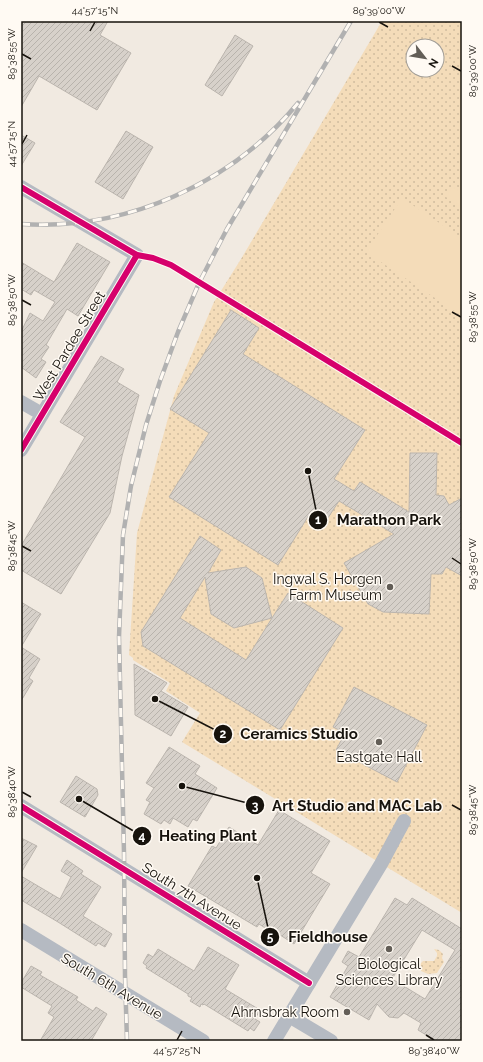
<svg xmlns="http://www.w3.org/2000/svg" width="483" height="1062" viewBox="0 0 483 1062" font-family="Raleway,sans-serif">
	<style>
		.green { fill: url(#green-dots); fill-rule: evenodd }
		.pitch { fill: #f4dcb9 }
		.building { fill: url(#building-hatch); stroke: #bbb5ae; fill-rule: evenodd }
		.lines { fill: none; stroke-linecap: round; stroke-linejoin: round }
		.minor { stroke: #b5bac2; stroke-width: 14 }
		.rail-casing { stroke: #b1b1b1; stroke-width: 4.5 }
		.rail { stroke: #fffaf3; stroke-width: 3; stroke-dasharray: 9; stroke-linecap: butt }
		.cycleway-casing { stroke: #fffaf3; stroke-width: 8 }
		.cycleway { stroke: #d6006c; stroke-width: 6 }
		.ticks { fill: none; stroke: #17130d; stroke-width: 1.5 }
		.poi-dot { fill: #635e57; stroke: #fffaf3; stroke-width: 1.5 }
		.labels { text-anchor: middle; stroke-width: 3; stroke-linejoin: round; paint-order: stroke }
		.street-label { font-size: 14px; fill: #17130d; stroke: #fffaf3 }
		.poi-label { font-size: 14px; fill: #17130d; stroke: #fffaf3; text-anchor: end }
		.leader { fill: none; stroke: #17130d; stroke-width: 1.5 }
		.callout-dot { fill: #17130d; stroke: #fffaf3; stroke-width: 1.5 }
		.mark-label { font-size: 12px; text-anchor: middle; font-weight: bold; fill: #fff }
		.callout-label { font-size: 15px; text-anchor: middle; font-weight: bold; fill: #17130d; stroke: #fffaf3; stroke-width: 3; stroke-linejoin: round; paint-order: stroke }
		.neatline { fill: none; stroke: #17130d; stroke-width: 1.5 }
		.ticks-label { font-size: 10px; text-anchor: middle; fill: #17130d }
	</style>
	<defs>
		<pattern id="green-dots" width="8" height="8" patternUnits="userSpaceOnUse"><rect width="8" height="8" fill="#f4dcb9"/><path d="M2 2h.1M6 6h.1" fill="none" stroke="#d0bc9e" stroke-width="1.8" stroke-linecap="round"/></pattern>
		<pattern id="building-hatch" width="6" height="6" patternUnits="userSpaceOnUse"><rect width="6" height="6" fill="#d7d1ca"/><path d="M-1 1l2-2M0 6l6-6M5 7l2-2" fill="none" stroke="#b8b3ac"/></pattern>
	</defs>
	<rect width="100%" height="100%" fill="#f1eae1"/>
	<!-- green -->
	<g class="green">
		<path d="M382,21H462V913L182,742L200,713L166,691L170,683L133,660V658L129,655L137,533L174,396L214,302L241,259ZM413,46H437V70H413Z"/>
		<path d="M434,949L439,950L443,954L442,958L444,962L437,973L428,974L421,971L419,965L423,961H434L437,956V953Z"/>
	</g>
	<!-- pitch -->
	<g class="pitch">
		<path d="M453,187L462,193V208L446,197Z"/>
		<path d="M402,198L462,238V316L366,252Z"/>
	</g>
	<!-- building -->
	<g class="building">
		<path d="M21,21H108L100,35L131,53L97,110L39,76L21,107Z"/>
		<path d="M235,35L253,46L222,96L205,85Z"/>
		<path d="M126,131L153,147L123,199L95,182Z"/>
		<path d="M21,135L35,143L21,166Z"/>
		<path d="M77,243L110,262L78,316L67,309L46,345L49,347L41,359L46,362L36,378L21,367V332L30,313L43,321L55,302L34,290L31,295L21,289V262L54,282Z"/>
		<path d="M231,310L259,328L243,354L365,430L334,479L354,491L360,482L409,512L410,453H437L436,495L444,496L449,505L462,498V576L446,567L442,574H431L429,614L383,612L368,604L344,563L394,534L339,501L324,524L309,515L278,565L169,497L209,433L170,409Z"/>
		<path d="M101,356L124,369L117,382L139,395L122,456L110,513L61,594L21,570V546L85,437L60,422Z"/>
		<path d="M200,536L221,550L208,573L246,567L262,578L272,618L288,593L343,628L280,730L143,646L141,632ZM205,577L211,614L234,628L272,618L246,660L180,618Z"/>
		<path d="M21,602L41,614L21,647Z"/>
		<path d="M21,647L40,659L29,678L33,681L21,701Z"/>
		<path d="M134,664L167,683L161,691L188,707L171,736L135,715Z"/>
		<path d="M354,687L427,725L397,782L336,750L345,733L333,727Z"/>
		<path d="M169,747L200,766L195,774L217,788L197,821L193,819L188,827L173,818L170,824L164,820L161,824L144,814L150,802L146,800L154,788L146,783Z"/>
		<path d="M76,776L97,789L98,795L85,817L60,802Z"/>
		<path d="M279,810L330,841L311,873L330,884L294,944L274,931L273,933L259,924L257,927L188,886L212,846L216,848L229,827L258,845Z"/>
		<path d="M21,838L37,846L21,873Z"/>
		<path d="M67,860L83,871L81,874L101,887L83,916L112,934L105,947L98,943L96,946L58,922L21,900V876L60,899L71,877L61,871Z"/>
		<path d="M395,898L407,905L412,898L462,929V1041H436L418,1030L421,1023L404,1013L398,1018L389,1017L377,1004L369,1020L330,997L348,966L342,962L348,951L359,957ZM422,930L455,950L425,999L392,979Z"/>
		<path d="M208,947L239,965L225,989L260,1010L255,1019L260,1022L254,1031L250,1028L248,1031L204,1004L203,1005L201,1004L200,1007L190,1001L192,998L188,996V994L146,968L147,966L143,963L148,954L153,957L158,949L194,971Z"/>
		<path d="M31,966L42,972L40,975L78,997L76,1000L93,1011L96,1007L107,1014L91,1041H40L54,1017L48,1013L52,1006L21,987V983Z"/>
	</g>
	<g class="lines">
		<!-- minor -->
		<g class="minor">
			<path d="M21,187L137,255L21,450"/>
			<path d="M21,402L42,414"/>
			<path d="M21,806L309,983"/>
			<path d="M21,930L203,1041"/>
			<path d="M289,1016L331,1041"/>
			<path d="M274,1041L381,864L404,821"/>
		</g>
		<defs>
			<g id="rail">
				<path d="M21,224C126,231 231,184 298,103"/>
				<path d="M127,1041L125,976L124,853L119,637L123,535L131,486L146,425L160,381L178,332L199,283L227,229L351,21"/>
			</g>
		</defs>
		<!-- rail casing -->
		<use href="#rail" class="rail-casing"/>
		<!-- rail -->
		<use href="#rail" class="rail"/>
		<defs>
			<g id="cycleway">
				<path d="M21,187L137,255L153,258L171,265L462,443"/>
				<path d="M21,450L137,255"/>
				<path d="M21,806L309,983"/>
			</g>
		</defs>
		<!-- cycleway casing -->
		<use href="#cycleway" class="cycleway-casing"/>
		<!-- cycleway -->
		<use href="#cycleway" class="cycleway"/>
	</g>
	<!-- ticks -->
	<path class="ticks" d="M379,22L388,27M90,31L95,22M22,54L31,59M452,66L461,71M22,144L27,135M22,300L31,305M452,312L461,317M22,546L31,551M452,558L461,564M22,792L31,797M452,805L461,810M426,1035L434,1040M177,1040L182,1031"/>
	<!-- markers -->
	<g class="poi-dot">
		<circle cx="390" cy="587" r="4"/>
		<circle cx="379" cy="742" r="4"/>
		<circle cx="389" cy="949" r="4"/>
		<circle cx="347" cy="1012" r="4"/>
	</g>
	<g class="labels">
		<!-- street labels -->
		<g class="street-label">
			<text transform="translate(69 346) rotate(-59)" y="5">West Pardee Street</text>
			<text transform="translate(192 896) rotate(32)" y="5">South 7th Avenue</text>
			<text transform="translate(112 986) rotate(31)" y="5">South 6th Avenue</text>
		</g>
		<!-- poi labels -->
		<g class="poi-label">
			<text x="382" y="584">Ingwal S. Horgen<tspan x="382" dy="16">Farm Museum</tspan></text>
			<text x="379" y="762" text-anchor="middle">Eastgate Hall</text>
			<text x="389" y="969" text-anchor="middle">Biological<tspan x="389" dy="16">Sciences Library</tspan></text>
			<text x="339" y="1017">Ahrnsbrak Room</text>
		</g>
	</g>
	<!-- callouts -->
	<path class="leader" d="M308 471L318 520M155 699L223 734M182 786L255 805M79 799L142 836M257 878L270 937"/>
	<g class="callout-dot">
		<circle cx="308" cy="471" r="4"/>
		<circle cx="155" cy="699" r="4"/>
		<circle cx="182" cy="786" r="4"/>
		<circle cx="79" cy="799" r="4"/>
		<circle cx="257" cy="878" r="4"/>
		<circle cx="318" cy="520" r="10"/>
		<circle cx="223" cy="734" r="10"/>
		<circle cx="255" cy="805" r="10"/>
		<circle cx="142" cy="836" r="10"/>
		<circle cx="270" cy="937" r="10"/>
	</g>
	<g class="mark-label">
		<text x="318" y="524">1</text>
		<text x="223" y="738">2</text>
		<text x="255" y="810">3</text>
		<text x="142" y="840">4</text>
		<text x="270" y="941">5</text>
	</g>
	<g class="callout-label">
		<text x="389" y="525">Marathon Park</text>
		<text x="299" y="739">Ceramics Studio</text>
		<text x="357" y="811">Art Studio and MAC Lab</text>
		<text x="208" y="841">Heating Plant</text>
		<text x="328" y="942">Fieldhouse</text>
	</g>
	<!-- border -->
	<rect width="483" height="1062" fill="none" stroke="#fffaf3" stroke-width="44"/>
	<!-- north arrow -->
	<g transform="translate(425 58) rotate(121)"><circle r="19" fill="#fffaf3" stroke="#a29e97"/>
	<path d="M0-3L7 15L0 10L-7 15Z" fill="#635e57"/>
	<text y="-6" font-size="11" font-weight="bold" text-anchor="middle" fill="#17130d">N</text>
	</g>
	<rect x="22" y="22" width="439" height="1018" class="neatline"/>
	<g class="ticks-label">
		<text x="95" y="14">44°57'15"N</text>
		<text x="379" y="14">89°39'00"W</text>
		<text transform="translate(11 54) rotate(-90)" y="4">89°38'55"W</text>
		<text transform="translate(472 71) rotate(-90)" y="4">89°39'00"W</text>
		<text transform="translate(11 144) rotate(-90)" y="4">44°57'15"N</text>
		<text transform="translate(11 300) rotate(-90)" y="4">89°38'50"W</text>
		<text transform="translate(472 317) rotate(-90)" y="4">89°38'55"W</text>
		<text transform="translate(11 546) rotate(-90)" y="4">89°38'45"W</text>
		<text transform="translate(472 564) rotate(-90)" y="4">89°38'50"W</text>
		<text transform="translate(11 792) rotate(-90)" y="4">89°38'40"W</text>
		<text transform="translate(472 810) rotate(-90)" y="4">89°38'45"W</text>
		<text x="177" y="1054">44°57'25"N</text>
		<text x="434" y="1054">89°38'40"W</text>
	</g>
</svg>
